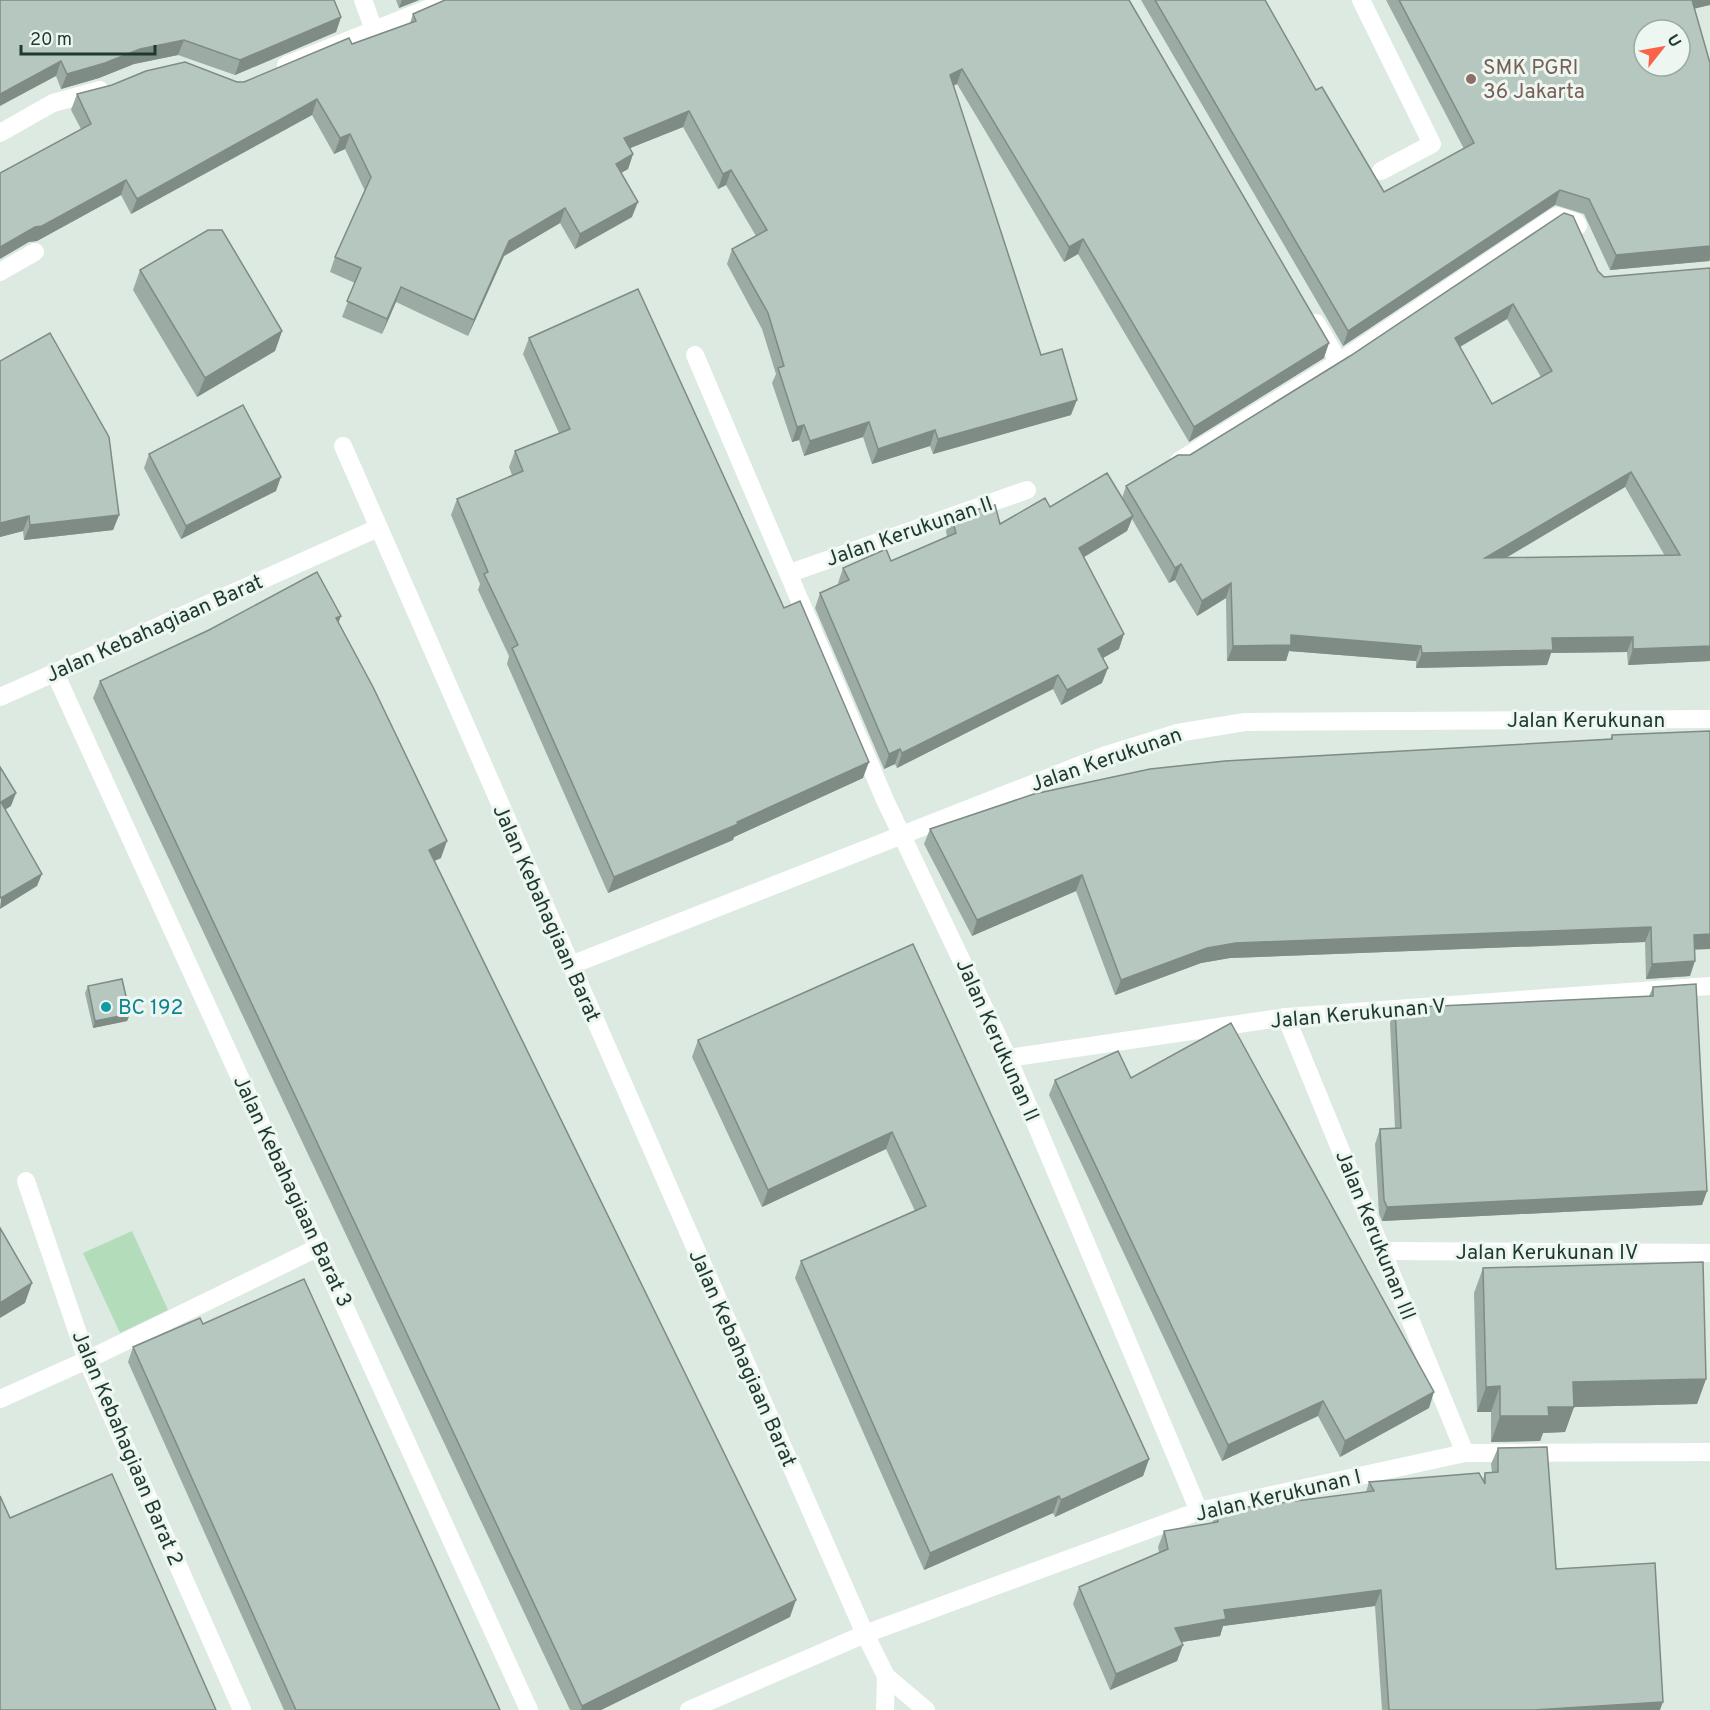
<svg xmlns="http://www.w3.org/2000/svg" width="1710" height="1710" viewBox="0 0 1710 1710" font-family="Overpass,sans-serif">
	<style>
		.green { fill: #b3ddba }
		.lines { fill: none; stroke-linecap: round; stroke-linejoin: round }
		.minor { stroke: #fff; stroke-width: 18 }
		.wall { fill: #9caba3; fill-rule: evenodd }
		.shaded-wall { fill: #7f8b85 }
		.building { fill: #b5c7be; stroke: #7f8b85; stroke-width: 1.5; fill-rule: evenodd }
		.education-dot { fill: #8d6e63; stroke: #edf6f1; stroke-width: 2 }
		.culture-dot { fill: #0f9aa8; stroke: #edf6f1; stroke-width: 2 }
		.labels { text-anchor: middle; stroke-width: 6; stroke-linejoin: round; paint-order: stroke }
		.education-label { font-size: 21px; fill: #785e54; stroke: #edf6f1; text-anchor: start }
		.street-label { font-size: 21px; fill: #1e3a2f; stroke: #edf6f1 }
		.culture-label { font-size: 21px; fill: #0d838f; stroke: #edf6f1; text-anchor: start }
	</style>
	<rect width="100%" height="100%" fill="#dceae2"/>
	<!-- green -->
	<path class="green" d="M132,1231L168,1310L120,1333L83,1253Z"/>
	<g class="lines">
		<!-- minor -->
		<g class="minor">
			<path d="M363,0L374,30L450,0"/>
			<path d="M1361,0L1432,144L1381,171"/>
			<path d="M286,65L374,30"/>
			<path d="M0,133L53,103L100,90"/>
			<path d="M0,272L35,252"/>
			<path d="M695,355L885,800L1008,1058L1199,1511"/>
			<path d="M1339,362L1557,216L1576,222L1578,226"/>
			<path d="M343,446L865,1634L886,1676L926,1710"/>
			<path d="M1179,461L1339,362L1316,323"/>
			<path d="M790,573L1027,490"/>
			<path d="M55,673L529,1710"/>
			<path d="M0,697L378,528"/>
			<path d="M571,965L1106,755L1177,733L1245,722L1710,719"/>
			<path d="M1286,1017L1465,1453"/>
			<path d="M1008,1058L1286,1017L1710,986"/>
			<path d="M26,1181L87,1360L242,1710"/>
			<path d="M1383,1251L1710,1253"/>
			<path d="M0,1399L87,1360L319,1247"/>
			<path d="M689,1710L865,1634L1199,1511L1465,1453L1710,1452"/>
			<path d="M885,1710L886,1676"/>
		</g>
	</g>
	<!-- wall -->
	<g class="wall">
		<path d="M0,0L341,17L336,32L235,75L178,55L134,64L99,78L61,89L56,76Z"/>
		<path d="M396,0H419L399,8Z"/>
		<path d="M1129,0L1324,358L1189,442L1078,254L1064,262L957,84L953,86L1041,355L1071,415L933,454L930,446L872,464L863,437L804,456L799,440L792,442L772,383L776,374L762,329L727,264L732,249L756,236L726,185L718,189L683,127L630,148L633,154L628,169L621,173L632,217L575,249L560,223L504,256L468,336L396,302L382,334L342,317L355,283L330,272L335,257L365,191L345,149L334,154L312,115L131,214L121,195L37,241L29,242L81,129L71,110L77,94L244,82L410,23L413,14Z"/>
		<path d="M1141,0H1265L1316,90L1384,192L1464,149L1386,0H1710V5L1694,8L1710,63V261L1610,270L1584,214L1555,205L1343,346Z"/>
		<path d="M1710,268V661L1628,665L1627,652L1551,653L1547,665L1416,668V661L1289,651L1286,661H1227L1226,598L1197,616L1175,580L1169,583L1132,519L1127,531L1084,557L1119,649L1103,658L1102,683L1061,705L1053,689L897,768L895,764L884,769L815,608L820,593L839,585L838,583L843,568L891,561L947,537L946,531L951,516L1000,524L1050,507L1122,498L1126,486L1190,455L1350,356L1598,271L1604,277ZM1507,319L1541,377L1492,404L1460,347ZM1625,487L1665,556L1506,558Z"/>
		<path d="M140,270L282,331L275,351L197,397L133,290Z"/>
		<path d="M529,338L784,608L863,778L734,837L733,840L608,893L507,664L509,656L478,590L480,584L451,515L457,499L512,475L509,467L515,451L559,433L523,354Z"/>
		<path d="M0,361L119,515L113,530L24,540L23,531L0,537Z"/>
		<path d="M149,454L276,491L181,539L144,468Z"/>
		<path d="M338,623L441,858L434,861L790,1617L601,1710H570L93,698L100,681Z"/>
		<path d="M1612,735L1695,950L1690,976L1646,979L1645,942L1230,958L1201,963L1115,995L1076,891L972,936L924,844L930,829L1610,739Z"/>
		<path d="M913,944L1149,1459L1143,1476L1055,1517L1053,1513L924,1570L795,1278L801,1261L915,1211L886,1149L762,1207L692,1057L698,1040Z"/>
		<path d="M88,986L130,1014L127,1021L93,1028L85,993Z"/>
		<path d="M1653,987L1707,1191L1702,1205L1382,1221L1379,1214L1375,1144L1380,1129L1395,1128L1390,1023L1395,1008L1649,996Z"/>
		<path d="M1131,1078L1429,1408L1340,1457L1318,1416L1222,1461L1049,1095L1055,1080Z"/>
		<path d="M1483,1268L1706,1379L1697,1404L1574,1407L1565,1432L1543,1433L1540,1441L1491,1442V1412H1477L1474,1293Z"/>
		<path d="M203,1324L500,1710H284L128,1362L133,1347Z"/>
		<path d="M1498,1448L1556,1569L1660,1710H1382L1375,1606L1223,1626L1220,1636L1182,1642L1177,1661L1110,1690L1073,1604L1079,1587L1159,1553L1158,1547L1164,1531L1212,1523L1216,1511L1366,1492L1369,1482L1483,1479L1485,1473L1492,1472L1491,1464Z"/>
	</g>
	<!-- shaded-wall -->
	<g class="shaded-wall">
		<path d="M402,0H419L399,8Z"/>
		<path d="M1689,0H1710V5L1685,11Z"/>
		<path d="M341,17L336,32L235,75L240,60Z"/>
		<path d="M184,40L178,55L134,64L99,78L61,89L67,74L140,49Z"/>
		<path d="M61,61L56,76L0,106V94Z"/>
		<path d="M962,69L957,84L944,90L950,75Z"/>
		<path d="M317,99L312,115L131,214L137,199Z"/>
		<path d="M689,111L683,127L618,153L624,138Z"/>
		<path d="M350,134L345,149L334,154L340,138Z"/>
		<path d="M633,154L628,169L610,179L616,164Z"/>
		<path d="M731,170L726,185L718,189L723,174Z"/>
		<path d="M126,180L121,195L37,241L29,242L0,259V247L35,227Z"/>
		<path d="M1560,190L1555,205L1343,346L1348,331Z"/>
		<path d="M638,202L632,217L575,249L580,234Z"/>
		<path d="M565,208L560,223L504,256L468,336L474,320L509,241Z"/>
		<path d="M1083,239L1078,254L1064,262L1069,247Z"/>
		<path d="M1710,246V258L1709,261L1610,270L1616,255Z"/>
		<path d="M401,287L396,302L382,334L387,319Z"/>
		<path d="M1513,304L1507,319L1449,353L1455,338Z"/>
		<path d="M282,331L275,351L197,397L205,378Z"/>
		<path d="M1329,343L1324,358L1189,442L1194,427Z"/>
		<path d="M1077,400L1071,415L933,454L938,439Z"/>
		<path d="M869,422L863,437L804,456L810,441Z"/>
		<path d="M804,425L799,440L792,442L797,427Z"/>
		<path d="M935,430L930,446L872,464L878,449Z"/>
		<path d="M1631,472L1625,487L1480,573L1485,558Z"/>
		<path d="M281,477L276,491L181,539L186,526Z"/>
		<path d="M119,515L113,530L24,540L30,525Z"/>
		<path d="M29,516L23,531L0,537V523Z"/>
		<path d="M1133,516L1127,531L1074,563L1079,548Z"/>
		<path d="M1181,564L1175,580L1169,583L1175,568Z"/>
		<path d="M1231,583L1226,598L1197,616L1202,601Z"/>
		<path d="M341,616L335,632L336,618Z"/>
		<path d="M1124,634L1119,649L1092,664L1098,649Z"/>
		<path d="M1291,635L1421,646L1416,661L1289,651L1286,661H1227L1233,646Z"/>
		<path d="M1633,637L1627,652L1551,653L1547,665L1416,668L1422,653L1552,638Z"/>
		<path d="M1710,646V661L1628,665L1633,649Z"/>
		<path d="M1108,668L1102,683L1061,705L1067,690Z"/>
		<path d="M1058,675L1053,689L897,768L902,753Z"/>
		<path d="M900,749L895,764L884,769L889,754Z"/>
		<path d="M869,762L863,778L734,837L733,840L608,893L614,877Z"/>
		<path d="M16,793L11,806L0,813L1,802Z"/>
		<path d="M447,841L441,858L423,866L429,850Z"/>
		<path d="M42,874L37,886L0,909L1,898Z"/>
		<path d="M1082,875L1076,891L972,936L977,920Z"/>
		<path d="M1651,927L1645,942L1230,958L1201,963L1115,995L1121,980L1207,948L1236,943Z"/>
		<path d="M1710,934V949L1688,950L1694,935Z"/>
		<path d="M1695,961L1690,976L1646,979L1652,964Z"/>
		<path d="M130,1014L127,1021L93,1028L95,1021Z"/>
		<path d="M892,1132L886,1149L762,1207L768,1190Z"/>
		<path d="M1707,1191L1702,1205L1382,1221L1387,1207Z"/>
		<path d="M32,1283L25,1303L0,1318V1303Z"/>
		<path d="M1706,1379L1697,1404L1574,1407L1565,1432L1543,1433L1540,1441L1491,1442L1500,1416L1548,1407L1573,1382Z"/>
		<path d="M1500,1386L1491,1412H1477L1486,1387Z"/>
		<path d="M1434,1392L1429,1408L1340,1457L1345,1441Z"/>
		<path d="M1323,1401L1318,1416L1222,1461L1228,1445Z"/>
		<path d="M1149,1459L1143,1476L1055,1517L1061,1500Z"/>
		<path d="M1059,1496L1053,1513L924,1570L930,1553Z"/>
		<path d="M1381,1590L1375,1606L1223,1626L1220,1636L1169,1644L1175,1628L1224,1610Z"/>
		<path d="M796,1600L790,1617L601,1710H581L582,1706Z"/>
		<path d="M1183,1645L1177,1661L1110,1690L1116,1674Z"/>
		<path d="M1663,1702L1660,1710H1533Z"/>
	</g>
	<!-- building -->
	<g class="building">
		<path d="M0,0H334L341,17L240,60L184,40L140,49L105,63L67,74L61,61L0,94Z"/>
		<path d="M445,0H1129L1329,343L1194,427L1083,239L1069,247L962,69L950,75L1041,355L1062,349L1077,400L938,439L935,430L878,449L869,422L810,441L804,425L797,427L778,368L784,366L768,313L732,249L767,230L731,170L723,174L689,111L624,138L633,154L616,164L638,202L580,234L565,208L509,241L474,320L401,287L387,319L347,301L361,268L335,257L371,177L350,134L340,138L317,99L137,199L126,180L42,226L35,227L0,247V173L91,124L77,94L112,85L146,71L185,62L237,82H244L349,38L352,44L416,21L413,14Z"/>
		<path d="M1155,0H1265L1316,90L1322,87L1384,192L1474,143L1399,0H1692L1710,63V246L1616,255L1589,199L1560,190L1348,331ZM1644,30H1680V66H1644Z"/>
		<path d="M1564,213L1573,216L1598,271L1604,277L1710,268V646L1633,649V637L1552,638L1553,650L1422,653L1421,646L1291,635V645L1233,646L1231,583L1202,601L1181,564L1175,568L1126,486L1178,455H1190L1350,356ZM1513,304L1552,371L1492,404L1455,338ZM1631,472L1680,555L1485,558Z"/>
		<path d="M208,230H222L282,331L205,378L140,270Z"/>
		<path d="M638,289L784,608L800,601L869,762L737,822L738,824L614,877L512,648L518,645L484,574L488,572L457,499L523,471L515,451L570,429L529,338Z"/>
		<path d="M50,333L109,437L119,515L30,525L29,516L0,523V361Z"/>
		<path d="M243,405L281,477L186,526L149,454Z"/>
		<path d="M1107,473L1133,516L1079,548L1124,634L1098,649L1108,668L1067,690L1058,675L902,753L900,749L889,754L820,593L849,580L843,568L886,549L891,561L956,533L951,516L995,505L1000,524L1045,498L1050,507Z"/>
		<path d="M317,572L341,616L336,618L373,687L447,841L429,850L796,1600L582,1706L100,681L209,630Z"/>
		<path d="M1710,731V934L1694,935L1695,961L1652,964L1651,927L1236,943L1207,948L1121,980L1082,875L977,920L930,829L1034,794L1150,769L1225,761L1612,739V735Z"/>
		<path d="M0,767L16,793L1,802L42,874L1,898L0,896Z"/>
		<path d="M913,944L1149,1459L1061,1500L1059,1496L930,1553L801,1261L926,1206L892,1132L768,1190L698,1040Z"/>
		<path d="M122,979L130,1014L95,1021L88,986Z"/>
		<path d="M1696,984L1707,1191L1387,1207L1384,1200L1380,1129L1401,1128L1395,1008L1653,996V987Z"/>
		<path d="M1231,1023L1434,1392L1345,1441L1323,1401L1228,1445L1055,1080L1118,1051L1131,1078Z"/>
		<path d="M0,1228L32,1283L0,1303Z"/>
		<path d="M1703,1262L1706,1379L1573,1382L1574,1407H1548L1549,1416H1500V1386L1486,1387L1483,1268Z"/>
		<path d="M304,1279L500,1710H296L133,1347L200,1318L203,1324Z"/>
		<path d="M1547,1447L1556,1569L1655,1563L1663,1702L1533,1710H1389L1381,1590L1224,1610L1226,1619L1175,1628L1183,1645L1116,1674L1079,1587L1168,1549L1164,1531L1218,1522L1216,1511L1374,1491L1369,1482L1479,1473L1485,1484V1473L1498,1472V1448Z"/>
		<path d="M112,1474L216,1710H0V1496L10,1518Z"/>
	</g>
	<!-- markers -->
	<circle class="education-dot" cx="1471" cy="79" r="6"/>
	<circle class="culture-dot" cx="106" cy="1007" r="6"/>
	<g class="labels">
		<!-- education labels -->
		<g class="education-label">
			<text x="1483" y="74">SMK PGRI<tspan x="1483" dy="24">36 Jakarta</tspan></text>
		</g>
		<!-- street labels -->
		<g class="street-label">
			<text transform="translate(909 531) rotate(-19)" y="7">Jalan Kerukunan II</text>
			<text transform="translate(154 628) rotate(-24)" y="7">Jalan Kebahagiaan Barat</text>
			<text x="1586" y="727">Jalan Kerukunan</text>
			<text transform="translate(1106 759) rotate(-19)" y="7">Jalan Kerukunan</text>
			<text transform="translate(547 913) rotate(66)" y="7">Jalan Kebahagiaan Barat</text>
			<text transform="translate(1358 1013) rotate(-5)" y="7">Jalan Kerukunan V</text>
			<text transform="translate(998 1040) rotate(66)" y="7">Jalan Kerukunan II</text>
			<text transform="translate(293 1191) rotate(65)" y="7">Jalan Kebahagiaan Barat 3</text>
			<text transform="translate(1376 1235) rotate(68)" y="7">Jalan Kerukunan III</text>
			<text x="1547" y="1259">Jalan Kerukunan IV</text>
			<text transform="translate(743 1358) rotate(66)" y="7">Jalan Kebahagiaan Barat</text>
			<text transform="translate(128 1448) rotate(67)" y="7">Jalan Kebahagiaan Barat 2</text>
			<text transform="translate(1278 1495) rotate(-13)" y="7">Jalan Kerukunan I</text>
		</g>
		<!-- culture labels -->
		<g class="culture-label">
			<text x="118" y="1014">BC 192</text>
		</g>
	</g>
	<!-- north arrow -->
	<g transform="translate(1662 48) rotate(59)"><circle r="28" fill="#edf6f1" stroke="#9aaba3" stroke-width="1.5"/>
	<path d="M0-4.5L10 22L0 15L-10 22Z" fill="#fa634a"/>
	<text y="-9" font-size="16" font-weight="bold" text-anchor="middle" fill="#1e3a2f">U</text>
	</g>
	<!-- scale -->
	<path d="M21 45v9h134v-9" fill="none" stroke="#1e3a2f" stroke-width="3"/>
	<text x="30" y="45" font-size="18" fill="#1e3a2f" stroke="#edf6f1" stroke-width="4.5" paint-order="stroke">20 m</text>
</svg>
